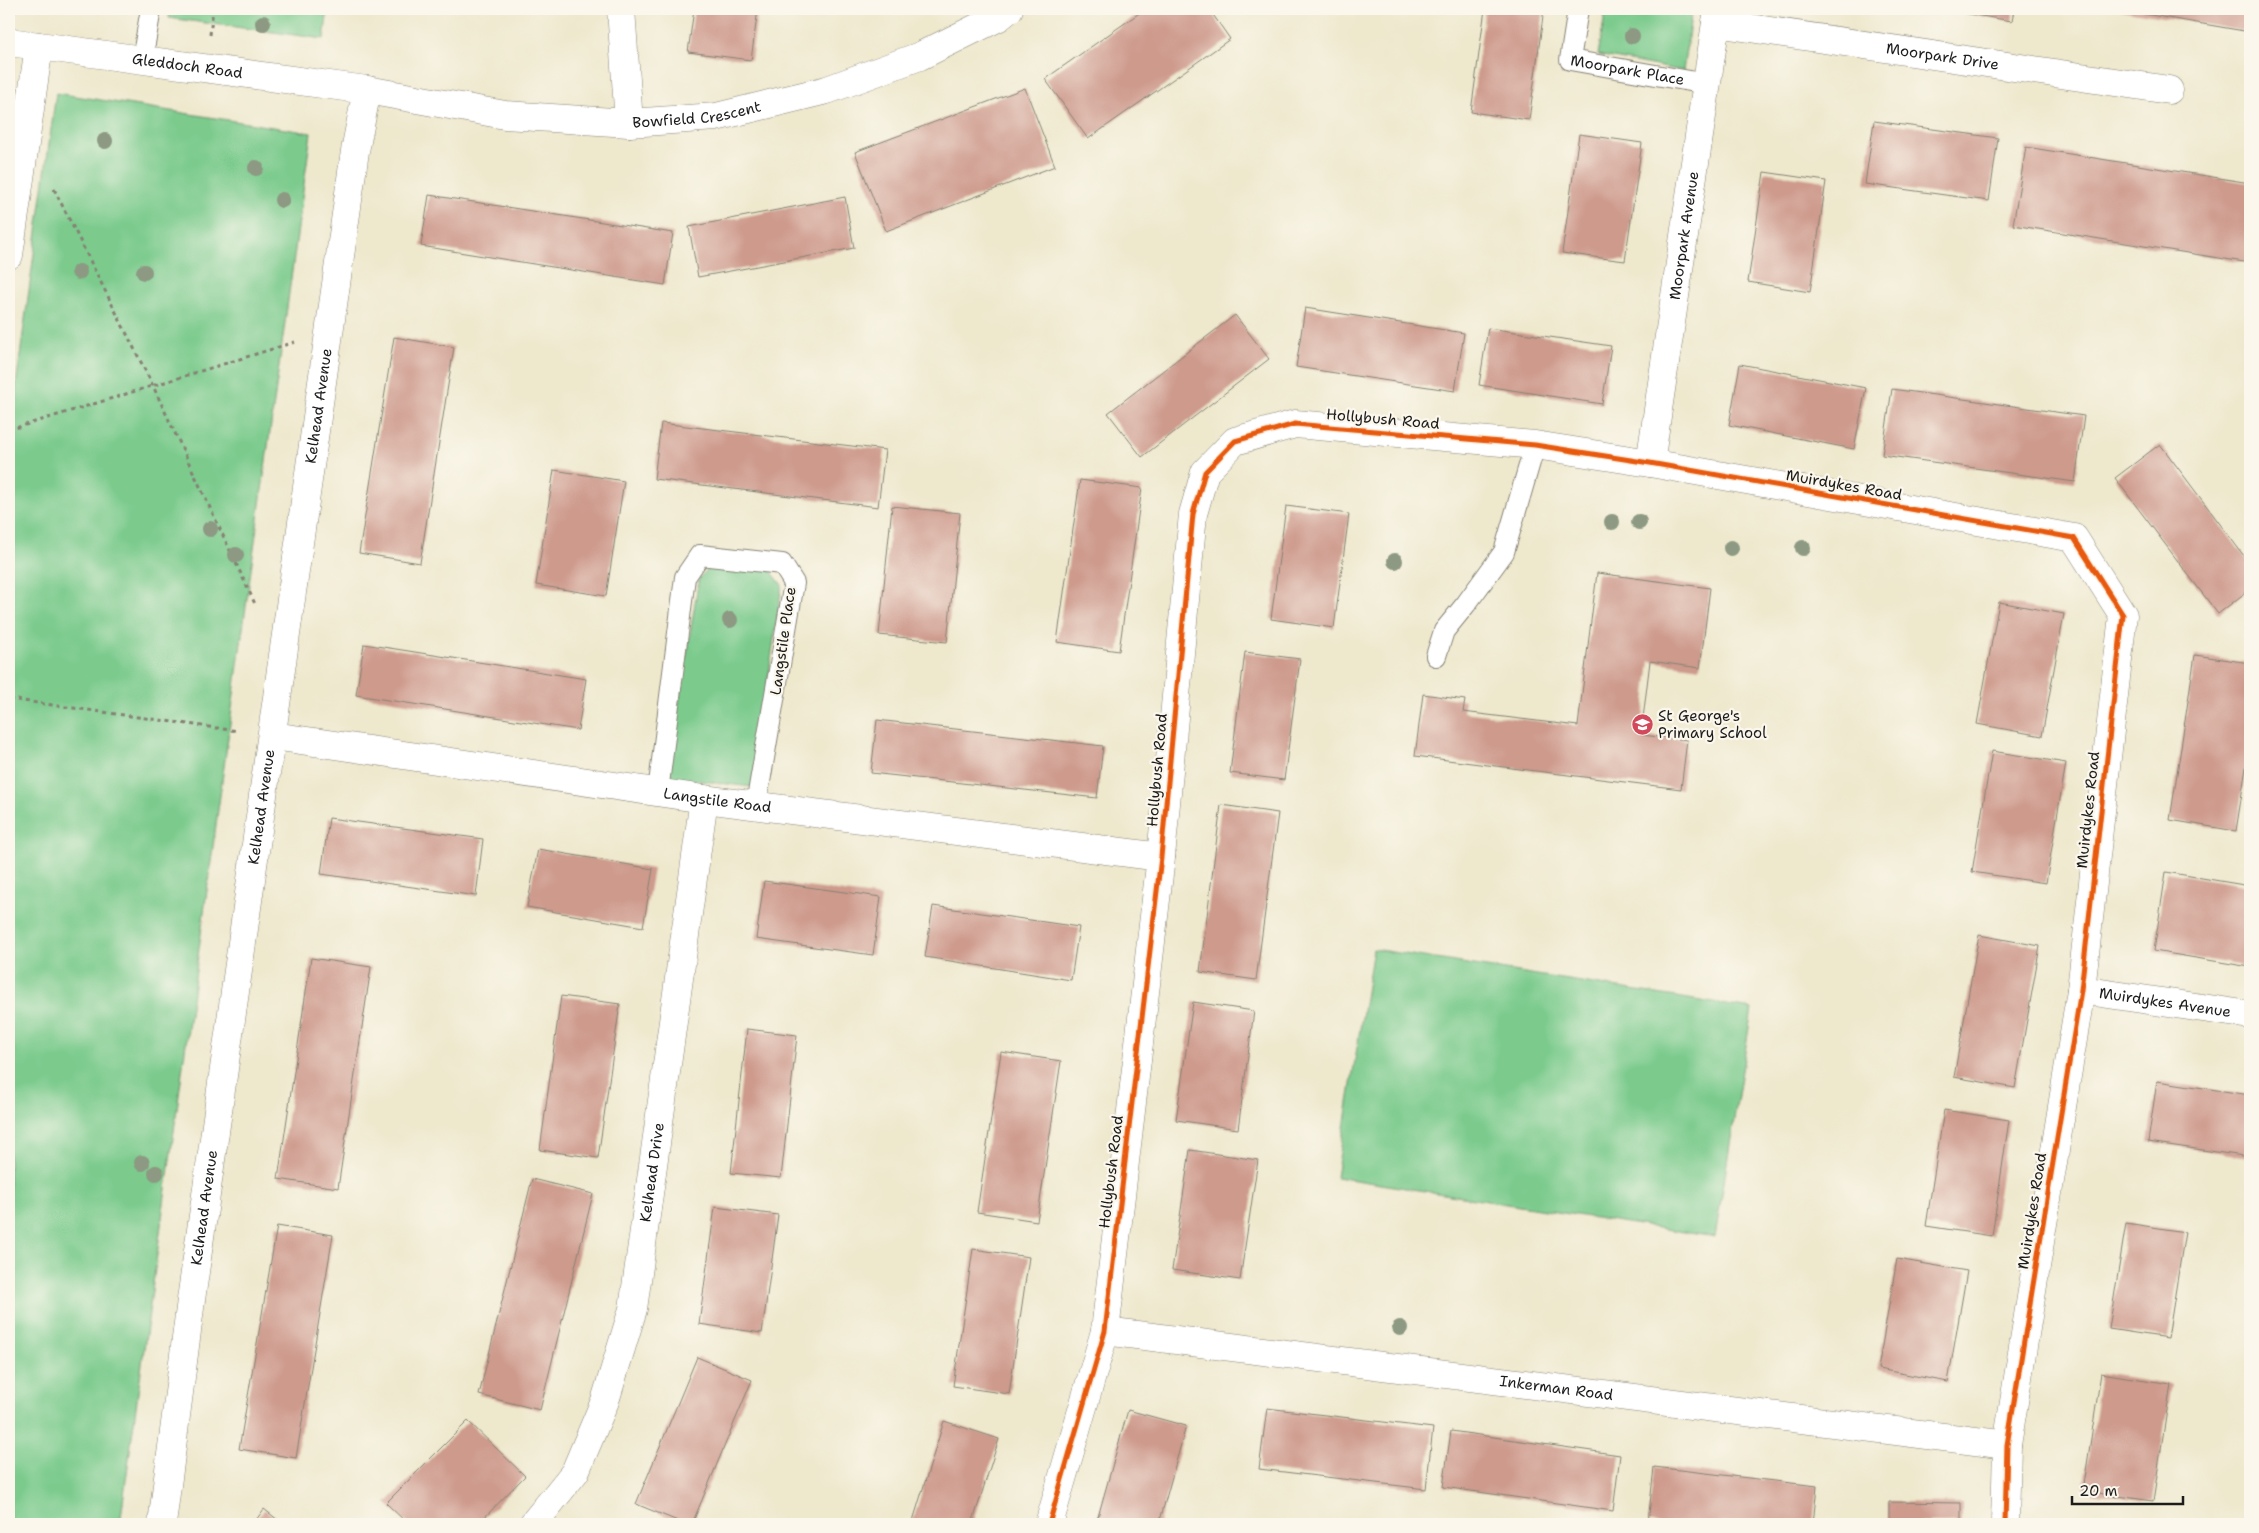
<svg xmlns="http://www.w3.org/2000/svg" width="2259" height="1533" viewBox="0 0 2259 1533" font-family="'Shantell Sans',sans-serif">
	<style>
		.green { fill: #7bcb8d; stroke: #4c7454 }
		.building { fill: #cd9a8c }
		.lines { fill: none; stroke-linecap: round; stroke-linejoin: round }
		.lane-casing { stroke: #858274; stroke-width: 22 }
		.street-casing { stroke: #858274; stroke-width: 29 }
		.path { stroke: #858274; stroke-width: 3; stroke-dasharray: 4 4; stroke-linecap: butt }
		.lane { stroke: #fff; stroke-width: 20 }
		.street { stroke: #fff; stroke-width: 28 }
		.cycleway-casing { stroke: #fbf7ec; stroke-width: 8 }
		.cycleway { stroke: #e8590c; stroke-width: 5 }
		.tree { fill: #8d9982 }
		.labels { text-anchor: middle; stroke-width: 4.5; stroke-linejoin: round; paint-order: stroke }
		.street-label { font-size: 15px; fill: #1c1c1c; stroke: #fbf7ec }
		.poi-label { font-size: 15px; fill: #1c1c1c; stroke: #fbf7ec; text-anchor: start }
	</style>
	<rect width="100%" height="100%" fill="#fbf7ec"/>
	<filter id="ink" filterUnits="userSpaceOnUse"><feTurbulence type="fractalNoise" baseFrequency=".02" numOctaves="2"/><feDisplacementMap in="SourceGraphic" scale="10" xChannelSelector="R" yChannelSelector="G"/><feConvolveMatrix kernelMatrix="1 2 1 2 8 2 1 2 1" color-interpolation-filters="sRGB"/></filter>
	<filter id="wash" filterUnits="userSpaceOnUse"><feTurbulence type="fractalNoise" baseFrequency=".0096" numOctaves="4" result="noise"/><feDisplacementMap in="SourceGraphic" scale="20" xChannelSelector="R" yChannelSelector="G"/><feGaussianBlur stdDeviation="1.12" result="paint"/><feColorMatrix in="noise" values="0 0 0 0 0 0 0 0 0 0 0 0 0 0 0 0 0 1.4 0 .05"/><feComposite in="paint" operator="in"/></filter>
	<g filter="url(#wash)">
		<rect width="100%" height="100%" fill="#eee8cd"/>
		<!-- green -->
		<g class="green">
			<path d="M170,9H328L324,39L169,18Z"/>
			<path d="M1606,9H1692L1683,71L1598,55Z"/>
			<path d="M56,93L311,133L120,1524H9V436Z"/>
			<path d="M713,564L770,570L782,585L752,787L667,777L699,578Z"/>
			<path d="M1373,949L1752,1009L1715,1237L1336,1177Z"/>
		</g>
		<g id="blocks">
			<!-- building -->
			<g class="building">
				<path d="M694,9H758L751,60L688,52Z"/>
				<path d="M1145,9H1209L1230,39L1088,139L1045,79Z"/>
				<path d="M1485,9H1544L1529,120L1471,112Z"/>
				<path d="M1938,9H2014L2012,21Z"/>
				<path d="M2121,9H2250V32L2121,10Z"/>
				<path d="M1025,88L1055,166L886,231L855,152Z"/>
				<path d="M1874,121L1998,138L1989,201L1865,184Z"/>
				<path d="M1579,134L1642,143L1625,261L1562,253Z"/>
				<path d="M2026,147L2250,183V263L2013,225Z"/>
				<path d="M1764,172L1826,181L1810,292L1748,282Z"/>
				<path d="M429,195L673,233L665,285L421,246Z"/>
				<path d="M845,197L854,248L698,277L689,227Z"/>
				<path d="M1305,308L1464,333L1455,391L1296,367Z"/>
				<path d="M1235,315L1269,359L1142,457L1108,413Z"/>
				<path d="M1488,328L1611,346L1602,404L1479,385Z"/>
				<path d="M394,337L454,347L420,563L359,553Z"/>
				<path d="M1740,364L1866,388L1854,449L1729,425Z"/>
				<path d="M1892,389L2084,416L2075,482L1882,455Z"/>
				<path d="M661,423L885,450L878,507L654,479Z"/>
				<path d="M2160,444L2250,564V589L2218,614L2115,478Z"/>
				<path d="M554,470L624,481L606,596L536,585Z"/>
				<path d="M1080,480L1142,488L1119,651L1057,642Z"/>
				<path d="M892,506L960,513L947,642L879,635Z"/>
				<path d="M1286,506L1349,514L1334,628L1271,619Z"/>
				<path d="M1597,573L1710,588L1700,668L1650,661L1641,735L1687,740L1681,789L1415,756L1423,694L1465,700L1463,712L1578,726Z"/>
				<path d="M1999,602L2064,614L2042,736L1977,724Z"/>
				<path d="M364,644L586,679L578,730L356,695Z"/>
				<path d="M1245,652L1300,659L1284,780L1230,773Z"/>
				<path d="M2195,655L2250,663V742L2236,831L2170,820Z"/>
				<path d="M877,720L1103,746L1097,798L871,773Z"/>
				<path d="M1992,751L2066,763L2046,883L1972,872Z"/>
				<path d="M1221,805L1278,813L1256,980L1200,972Z"/>
				<path d="M329,818L483,839L476,896L321,874Z"/>
				<path d="M538,849L653,869L643,927L527,907Z"/>
				<path d="M2166,872L2250,886V967L2154,951Z"/>
				<path d="M764,881L881,897L873,955L756,939Z"/>
				<path d="M933,906L1079,927L1071,980L925,957Z"/>
				<path d="M1979,935L2040,946L2015,1088L1954,1077Z"/>
				<path d="M311,958L371,967L338,1188L278,1179Z"/>
				<path d="M561,996L620,1004L598,1158L540,1150Z"/>
				<path d="M1193,1002L1254,1011L1238,1129L1176,1120Z"/>
				<path d="M747,1029L797,1035L781,1178L731,1173Z"/>
				<path d="M1001,1052L1061,1061L1037,1221L977,1212Z"/>
				<path d="M2157,1081L2250,1095V1157L2148,1142Z"/>
				<path d="M1944,1110L2009,1120L1992,1236L1926,1226Z"/>
				<path d="M1190,1150L1258,1160L1240,1280L1172,1270Z"/>
				<path d="M532,1179L593,1194L540,1410L479,1395Z"/>
				<path d="M715,1207L778,1215L762,1333L699,1324Z"/>
				<path d="M2126,1223L2185,1232L2168,1338L2109,1329Z"/>
				<path d="M277,1226L333,1235L296,1458L239,1449Z"/>
				<path d="M973,1249L1029,1257L1009,1394L953,1386Z"/>
				<path d="M1897,1259L1967,1271L1948,1382L1878,1369Z"/>
				<path d="M697,1357L752,1380L692,1524H685L636,1504Z"/>
				<path d="M2101,1373L2171,1384L2153,1501L2083,1491Z"/>
				<path d="M1267,1408L1433,1428L1426,1489L1259,1469Z"/>
				<path d="M1128,1410L1186,1426L1159,1524H1096Z"/>
				<path d="M468,1421L525,1476L478,1524H408L386,1503Z"/>
				<path d="M944,1421L999,1439L972,1524H912Z"/>
				<path d="M1451,1431L1620,1455L1613,1511L1443,1487Z"/>
				<path d="M1654,1467L1817,1486L1813,1524L1648,1523Z"/>
				<path d="M1889,1502L1961,1503V1524H1889Z"/>
				<path d="M264,1509L283,1524H253Z"/>
			</g>
		</g>
	</g>
	<g filter="url(#ink)">
		<use href="#blocks" fill-opacity="0" stroke="#858274" stroke-width="1"/>
		<g class="lines">
			<defs>
				<g id="lane">
					<path id="s1" d="M1578,9L1570,60L1707,84"/>
					<path d="M142,60L151,9"/>
					<path d="M1436,656L1444,631L1466,604L1504,552L1535,445"/>
					<path d="M658,792L685,577L700,555L782,564L794,583L756,805"/>
				</g>
				<g id="street">
					<path d="M621,9L629,123"/>
					<path id="s2" d="M1716,23L2169,90"/>
					<path id="s3" d="M9,42L367,90L505,115L629,123L716,117L827,90L920,56L999,17L1009,9"/>
					<path d="M9,255L39,46"/>
					<path id="s4" d="M1650,463L1718,9"/>
					<path id="s5" d="M273,736L704,799L1161,857"/>
					<path id="s6" d="M2081,990L2250,1015"/>
					<path id="s7" d="M1105,1331L2007,1445"/>
					<path id="s8" d="M162,1524L191,1300L355,151L367,90"/>
					<path id="s9" d="M533,1524L575,1472L605,1401L633,1309L704,799"/>
					<path d="M1049,1524L1105,1331L1161,857L1193,514L1205,472L1235,441L1295,424L1535,445L1650,463L2074,538L2123,615L2081,990L2007,1445L2005,1524"/>
				</g>
			</defs>
			<!-- lane casing -->
			<use href="#lane" class="lane-casing"/>
			<!-- street casing -->
			<use href="#street" class="street-casing"/>
			<!-- path -->
			<g class="path">
				<path d="M210,35L213,9"/>
				<path d="M54,189L153,386L256,606"/>
				<path d="M9,430L295,342"/>
				<path d="M9,699L238,731"/>
			</g>
			<!-- lane -->
			<use href="#lane" class="lane"/>
			<!-- street -->
			<use href="#street" class="street"/>
			<defs>
				<path id="cycleway" d="M1049,1524L1105,1331L1161,857L1193,514L1205,472L1235,441L1295,424L1535,445L1650,463L2074,538L2123,615L2081,990L2007,1445L2005,1524"/>
			</defs>
			<!-- cycleway casing -->
			<use href="#cycleway" class="cycleway-casing"/>
			<!-- cycleway -->
			<use href="#cycleway" class="cycleway"/>
		</g>
		<!-- trees -->
		<g class="tree">
			<circle cx="263" cy="23" r="8"/>
			<circle cx="1632" cy="36" r="8"/>
			<circle cx="105" cy="141" r="8"/>
			<circle cx="256" cy="168" r="8"/>
			<circle cx="282" cy="200" r="8"/>
			<circle cx="79" cy="272" r="8"/>
			<circle cx="144" cy="272" r="8"/>
			<circle cx="1612" cy="522" r="8"/>
			<circle cx="1639" cy="522" r="8"/>
			<circle cx="210" cy="529" r="8"/>
			<circle cx="1731" cy="548" r="8"/>
			<circle cx="1803" cy="548" r="8"/>
			<circle cx="236" cy="555" r="8"/>
			<circle cx="1395" cy="561" r="8"/>
			<circle cx="730" cy="620" r="8"/>
			<circle cx="142" cy="1163" r="8"/>
			<circle cx="156" cy="1173" r="8"/>
			<circle cx="1400" cy="1328" r="8"/>
		</g>
	</g>
	<!-- icons -->
	<defs>
		<symbol id="school-disc" viewBox="-11 -11 22 22"><circle r="9.5" fill="#d1495b" stroke="#fbf7ec"/><path d="M0-5L7-2L0 1L-7-2ZM-4 1L0 2.5L4 1V4Q0 6-4 4Z" fill="#fff"/></symbol>
	</defs>
	<g fill-rule="evenodd">
		<use href="#school-disc" x="1630" y="712" width="25" height="25"/>
	</g>
	<g class="labels">
		<!-- street labels -->
		<g class="street-label">
			<text dy="5" stroke="none"><textPath href="#s2" startOffset="229">Moorpark Drive</textPath></text>
			<text dy="5" stroke="none"><textPath href="#s3" startOffset="180">Gleddoch Road</textPath></text>
			<text dy="5" stroke="none"><textPath href="#s1" startOffset="110">Moorpark Place</textPath></text>
			<text dy="5" stroke="none"><textPath href="#s3" startOffset="694">Bowfield Crescent</textPath></text>
			<text dy="5" stroke="none"><textPath href="#s4" startOffset="230">Moorpark Avenue</textPath></text>
			<text dy="5" stroke="none"><textPath href="#s8" startOffset="1129">Kelhead Avenue</textPath></text>
			<text transform="translate(1383 419) rotate(5)" y="5">Hollybush Road</text>
			<text transform="translate(1844 485) rotate(10)" y="5">Muirdykes Road</text>
			<text transform="translate(783 641) rotate(-82)" y="5">Langstile Place</text>
			<text transform="translate(1157 770) rotate(-85)" y="5">Hollybush Road</text>
			<text dy="5" stroke="none"><textPath href="#s5" startOffset="449">Langstile Road</textPath></text>
			<text dy="5" stroke="none"><textPath href="#s8" startOffset="724">Kelhead Avenue</textPath></text>
			<text transform="translate(2088 810) rotate(-84)" y="5">Muirdykes Road</text>
			<text dy="5" stroke="none"><textPath href="#s6" startOffset="85">Muirdykes Avenue</textPath></text>
			<text transform="translate(1111 1172) rotate(-83)" y="5">Hollybush Road</text>
			<text dy="5" stroke="none"><textPath href="#s9" startOffset="378">Kelhead Drive</textPath></text>
			<text dy="5" stroke="none"><textPath href="#s8" startOffset="319">Kelhead Avenue</textPath></text>
			<text transform="translate(2032 1211) rotate(-81)" y="5">Muirdykes Road</text>
			<text dy="5" stroke="none"><textPath href="#s7" startOffset="455">Inkerman Road</textPath></text>
		</g>
		<!-- poi labels -->
		<g class="poi-label">
			<text x="1658" y="721">St George's<tspan x="1658" dy="17">Primary School</tspan></text>
		</g>
	</g>
	<!-- margin -->
	<rect width="2259" height="1533" fill="none" stroke="#fbf7ec" stroke-width="30"/>
	<!-- scale -->
	<path d="M2072 1496v8h111v-8" fill="none" stroke="#1c1c1c" stroke-width="2.5"/>
	<text x="2079" y="1496" font-size="15" fill="#1c1c1c" stroke="#fbf7ec" stroke-width="4" paint-order="stroke">20 m</text>
</svg>
